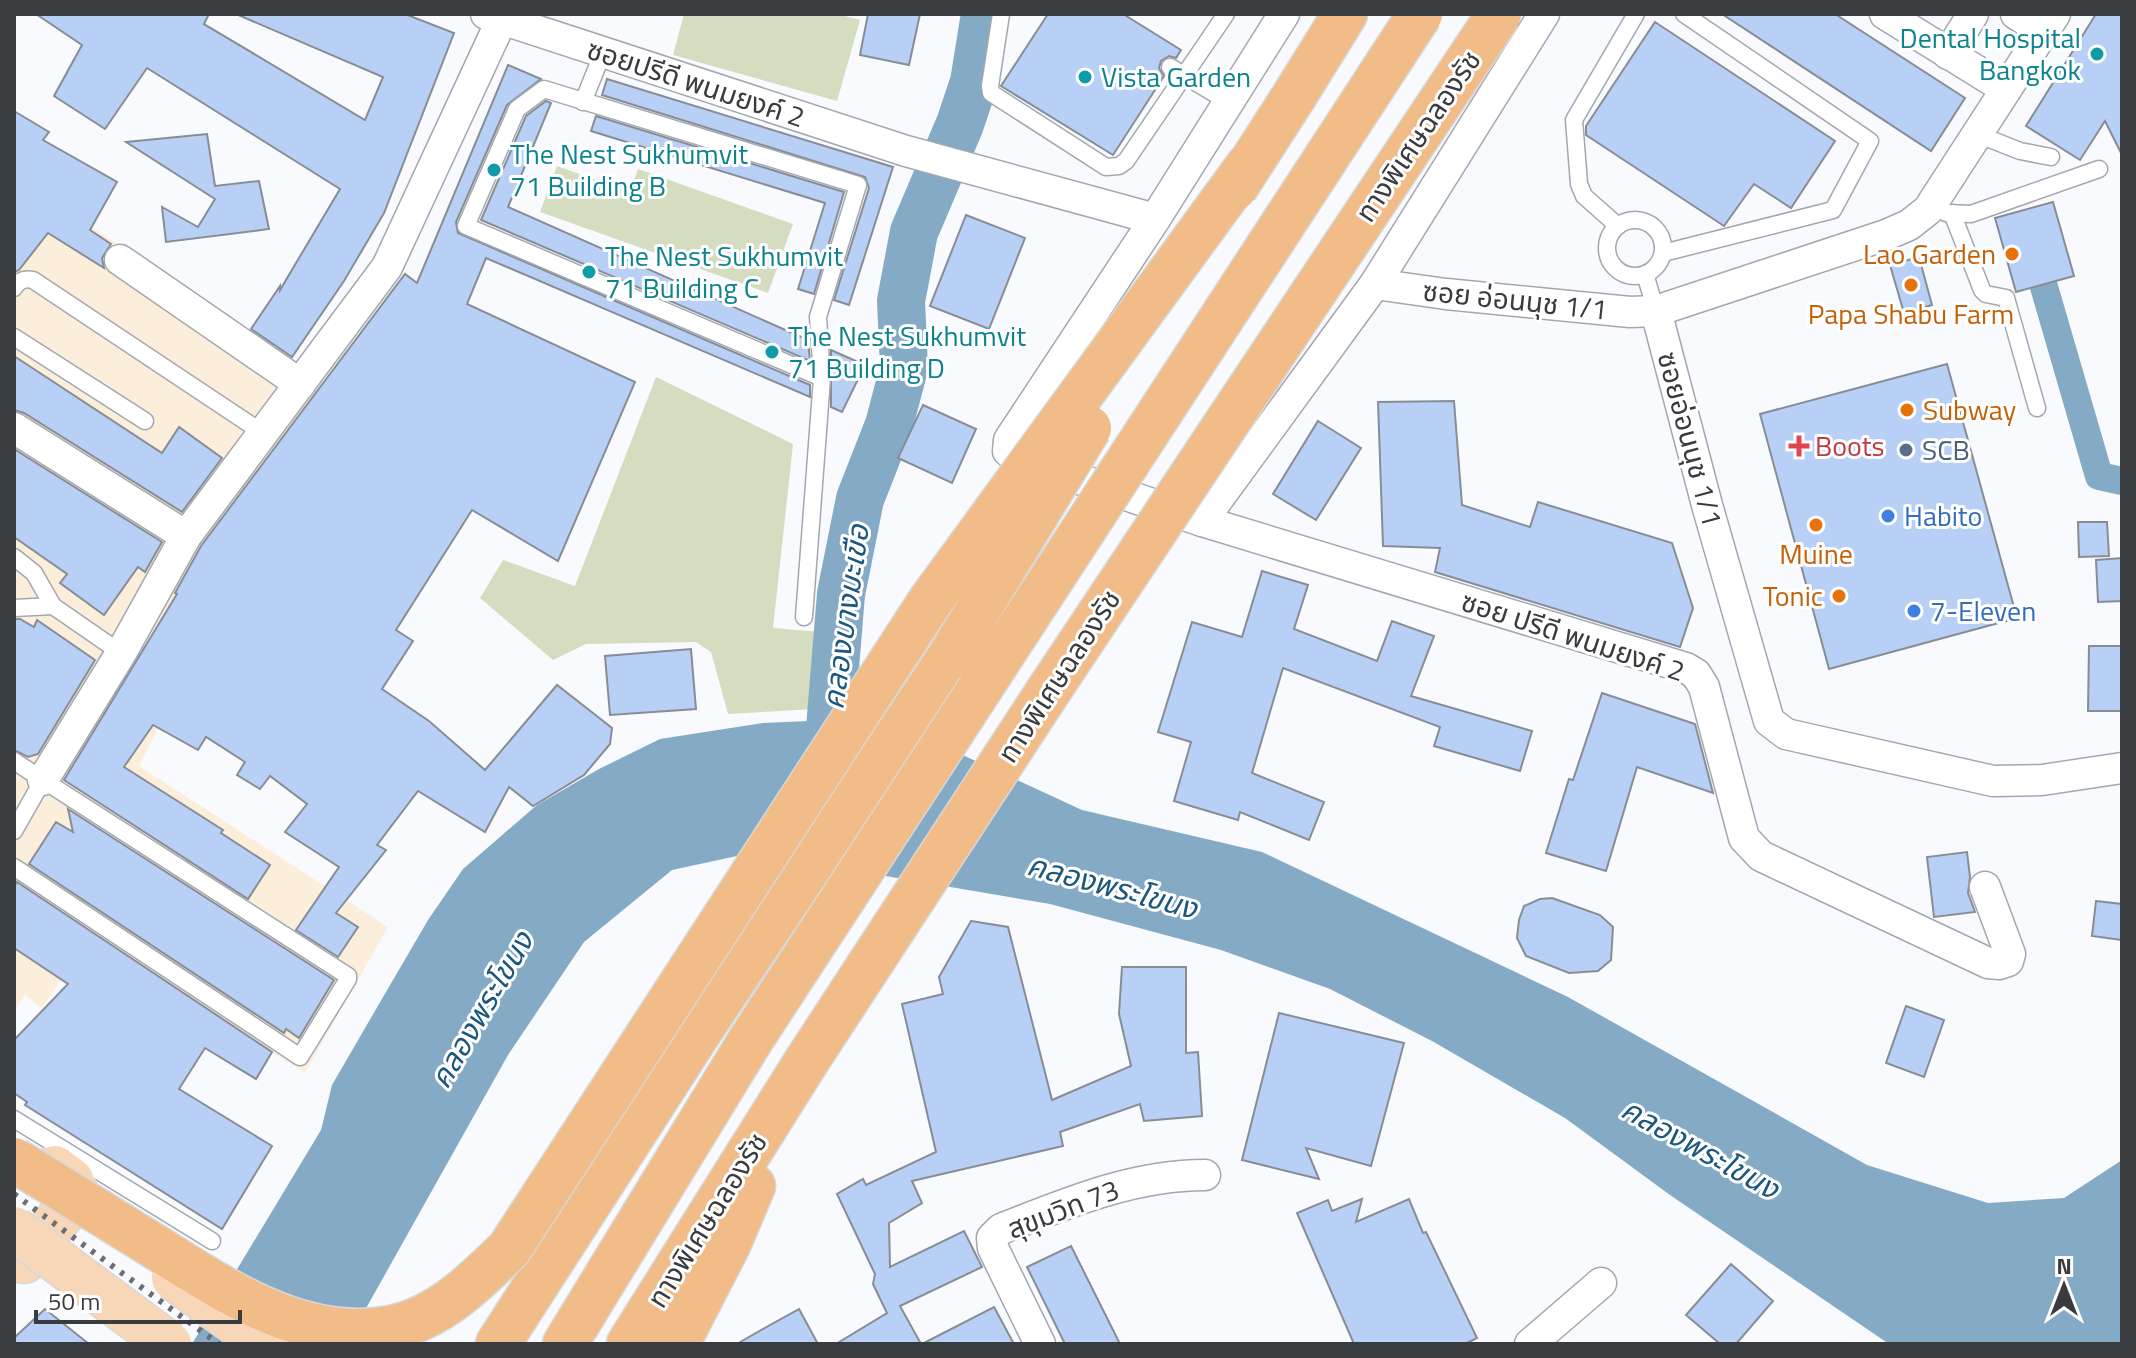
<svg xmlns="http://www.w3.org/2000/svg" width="2136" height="1358" viewBox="0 0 2136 1358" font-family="'Titillium Web','Noto Sans Thai',sans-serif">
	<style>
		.commercial { fill: #fbeeda }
		.green { fill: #d4ddc0 }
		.water { fill: #85aac6 }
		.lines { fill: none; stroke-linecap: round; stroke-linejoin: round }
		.canal { stroke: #85aac6; stroke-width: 28 }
		.river { stroke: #85aac6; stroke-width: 48 }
		.building { fill: #b8d0f5; stroke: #888d95; stroke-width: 2 }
		.lane-casing { stroke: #a3a8b0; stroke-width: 19 }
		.street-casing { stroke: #a3a8b0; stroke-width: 33 }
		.primary-casing { stroke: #d7d8d8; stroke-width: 47 }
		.highway-casing { stroke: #d7d8d8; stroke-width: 47 }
		.lane { stroke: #fff; stroke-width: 16 }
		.street { stroke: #fff; stroke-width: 30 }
		.primary { stroke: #f7d7b7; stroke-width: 44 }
		.highway { stroke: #f1bc87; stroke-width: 44 }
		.rail { stroke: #6c6e71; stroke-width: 6; stroke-dasharray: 4 8; stroke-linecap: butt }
		.primary-bridge-casing { stroke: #d7d8d8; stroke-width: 47; stroke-linecap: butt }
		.highway-bridge-casing { stroke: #d7d8d8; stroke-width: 47; stroke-linecap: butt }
		.primary-bridge { stroke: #f7d7b7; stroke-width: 44 }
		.highway-bridge { stroke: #f1bc87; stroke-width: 44 }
		.culture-dot { fill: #0f9aa8; stroke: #fff; stroke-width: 3 }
		.food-dot { fill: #e8710a; stroke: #fff; stroke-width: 3 }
		.health-dot { fill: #e0444e; stroke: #fff; stroke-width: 3 }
		.service-dot { fill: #5c6f8a; stroke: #fff; stroke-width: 3 }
		.shop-dot { fill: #3f7fe0; stroke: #fff; stroke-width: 3 }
		.labels { text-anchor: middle; stroke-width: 6; stroke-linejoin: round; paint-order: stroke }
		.culture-label { font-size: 28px; fill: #0d838f; stroke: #fff; text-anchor: start }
		.street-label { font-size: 28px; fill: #393b3e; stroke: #fff }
		.food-label { font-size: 28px; fill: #c56008; stroke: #fff; text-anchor: end }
		.health-label { font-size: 28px; fill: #be3a42; stroke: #fff; text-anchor: start }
		.service-label { font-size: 28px; fill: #4e5e75; stroke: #fff; text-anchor: start }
		.shop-label { font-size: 28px; fill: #366cbe; stroke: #fff; text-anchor: start }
		.water-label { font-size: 30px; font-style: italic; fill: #1c577e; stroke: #fff }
	</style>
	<rect width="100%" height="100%" fill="#f8fafd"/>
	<!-- commercial -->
	<path class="commercial" d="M14,175L356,404L245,559L139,766L388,927L305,1073L90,937L42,1008L25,995L14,1012Z"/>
	<!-- green -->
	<g class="green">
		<path d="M684,14H845V16L860,20L837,101L673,55Z"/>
		<path d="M557,166L630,192L638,169L793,224L768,293L540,212Z"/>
		<path d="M656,377L793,444L773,628L821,632L815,709L728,714L711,652L696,642L586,644L553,660L480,598L503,560L575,586Z"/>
	</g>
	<!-- water -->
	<path class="water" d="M831,720L858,728L930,740L1082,810L1262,852L1568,997L1867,1165L1988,1203L2064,1198L2122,1160V1344H1889L1670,1195L1565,1118L1432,1041L1330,989L1221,950L1050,904L751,853L672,870L584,942L508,1055L346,1344H192L321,1130L332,1085L379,1004L428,920L463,869L537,805L599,769L660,739L763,723Z"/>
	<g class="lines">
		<!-- canal -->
		<path class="canal" d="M2033,249L2099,476L2122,481"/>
		<!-- river -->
		<path class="river" d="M826,777L841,594L860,499L889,425L904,368L901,301L914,232L960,124L974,82L985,14"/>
	</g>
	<!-- building -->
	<g class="building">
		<path d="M36,14H209L204,24L365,120L383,77L236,14H405L454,33L384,213L344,281L292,357L251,329L280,286V290L340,189L147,68L105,129L54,96L82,45Z"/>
		<path d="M868,14H920L909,65L860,55Z"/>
		<path d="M1048,14H1123L1181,50L1176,58L1169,56L1161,61L1159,68L1164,76L1113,155L1001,86Z"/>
		<path d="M1722,14H1835L1965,98L1931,151Z"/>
		<path d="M2096,14H2122V155L2105,121L2080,160L2026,126Z"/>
		<path d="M1655,22L1835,141L1791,208L1754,184L1724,226L1586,135V126Z"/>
		<path d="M508,65L541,79L507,105L456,222L458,233L810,385V397L486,258L467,304L635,382L558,561L472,510L396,630L413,641L382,689L429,721L485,770L557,685L612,728L610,744L584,775L533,806L509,787L485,832L418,791L377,845L386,850L336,913L358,927L338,957L296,930L339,867L285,832L307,804L270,776L260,789L237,775L245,762L206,737L198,750L153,725L124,767L223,830L221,833L270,865L248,899L64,780L177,594L175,593L201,546L405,274L417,283Z"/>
		<path d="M607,79L893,167L849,305L834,300L869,188L865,177L602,95Z"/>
		<path d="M546,101L551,103L508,207L808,340L810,361L481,220L526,116Z"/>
		<path d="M14,111L49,132L43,140L117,182L90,230L111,244L102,258L104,268L48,233L19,270L14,272Z"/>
		<path d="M596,116L844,192L814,294L798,289L825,203L591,131Z"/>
		<path d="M207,134L215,186L259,181L269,229L166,242L162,207L198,227L215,199L126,142Z"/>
		<path d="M2053,202L2074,276L2016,292L1995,218Z"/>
		<path d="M966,215L1025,238L989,329L930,306Z"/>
		<path d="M1919,257L1932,305L1904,313L1890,265Z"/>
		<path d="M831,350L865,365L842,412L831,407Z"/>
		<path d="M14,356L162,453L179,427L222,458L182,512L24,413L14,410Z"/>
		<path d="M1947,364L2017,618L1829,669L1760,414Z"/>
		<path d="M1454,401L1462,505L1530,527L1538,502L1672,543L1693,608L1680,647L1435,572L1440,548L1383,546L1378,402Z"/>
		<path d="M923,405L976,429L952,483L898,458Z"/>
		<path d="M1318,421L1361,448L1316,520L1273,494Z"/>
		<path d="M14,449L162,542L145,572L138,567L104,615L60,583L67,574L14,537Z"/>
		<path d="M2078,522H2107L2109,556L2079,557Z"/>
		<path d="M2122,558V601L2098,602L2096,560Z"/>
		<path d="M1262,571L1308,585L1294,629L1377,661L1392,621L1434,636L1411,696L1532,731L1520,771L1434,746L1440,727L1283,668L1252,773L1324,802L1309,840L1240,812L1238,820L1174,801L1191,742L1158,732L1192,622L1242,637Z"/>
		<path d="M14,619H20L34,627L37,620L95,660L38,754L28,757L14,750Z"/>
		<path d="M2089,646H2122V711H2088Z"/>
		<path d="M691,649L696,709L610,715L605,656Z"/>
		<path d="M1602,693L1695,724L1713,793L1637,767L1606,871L1546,853L1569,779L1573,780Z"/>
		<path d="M68,809L334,980L299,1038L286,1029L284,1033L29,864L56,822L73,832Z"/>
		<path d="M1967,852L1970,877L1968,893L1975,912L1934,917L1927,857Z"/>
		<path d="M17,882L272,1052L256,1079L205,1048L179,1089L272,1146L222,1229L25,1105L27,1102L14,1093V1040L68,984L14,948V887Z"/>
		<path d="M1552,898L1600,915L1613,927L1611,960L1598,971L1569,973L1526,956L1517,938L1519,920L1524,906L1540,899Z"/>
		<path d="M2096,901L2122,904V940L2092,936Z"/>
		<path d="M971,921L1008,927L1052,1100L1131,1066L1119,1014L1122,967H1186V1053L1198,1052L1202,1116L1144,1121L1140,1104L1060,1132L1063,1146L912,1181L922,1203L889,1223L890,1267L964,1231L982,1267L900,1306L921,1344H836L887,1313L873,1284L875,1274L837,1194L863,1179L866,1185L936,1152L902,1004L943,994L939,977Z"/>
		<path d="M1906,1006L1944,1020L1924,1077L1886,1063Z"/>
		<path d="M1279,1013L1404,1043L1371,1166L1306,1148L1319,1179L1242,1160Z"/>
		<path d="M1362,1199L1356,1222L1409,1199L1423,1233L1426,1232L1477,1338L1465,1344H1354L1297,1213L1328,1200L1332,1211Z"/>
		<path d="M1071,1246L1120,1344H1065L1027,1267Z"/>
		<path d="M1731,1264L1773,1301L1736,1344H1720L1686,1315Z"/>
		<path d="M994,1307L1014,1344H922Z"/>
		<path d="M45,1309L89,1344H14V1338Z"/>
		<path d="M799,1309L818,1344H737L770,1325Z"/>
	</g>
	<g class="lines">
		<defs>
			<g id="lane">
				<path d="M1001,14L990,86L991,93L1106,167L1119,166L1126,161L1226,14"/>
				<path d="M1170,67L1229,102"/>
				<path d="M583,102L603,52"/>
				<path d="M1977,134L2020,151L2051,157"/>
				<path d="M1946,213L1971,214L2099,169"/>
				<path d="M1952,213L1982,290L1986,294L2006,298L2037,408"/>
				<circle cx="1635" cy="248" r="28"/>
				<path d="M1618,226L1584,196L1579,184L1574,120L1636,14"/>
				<path d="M1663,253L1833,210L1870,141L1684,14"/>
				<path d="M1645,274L1656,311"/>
				<path d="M14,288C19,280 24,278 33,280L263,433"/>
				<path d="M14,337L145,421"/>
				<path d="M14,557L34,573L53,606"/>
				<path d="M14,608L53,606L121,653"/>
				<path d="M804,617L822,378L818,317L858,185L544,89L517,109L466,226L822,378"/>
				<path d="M14,761L43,780"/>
				<path d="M14,831L43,780L348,976V979L300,1057L14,867"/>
				<path d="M14,1119L212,1241"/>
			</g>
			<g id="street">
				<path d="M486,14L906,151L1155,219"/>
				<path d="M1284,14L1155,219L1009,440L1008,451L1015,457L1202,521L1375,284L1544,14"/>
				<path d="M1885,14L2006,89"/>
				<path d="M2016,14L2044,32"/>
				<path d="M2055,14L1928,210L1909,225L1886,235L1656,311L1707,505L1769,721L1786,734L1993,781L2042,780L2122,768"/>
				<path d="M1948,54L1973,14"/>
				<path d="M120,260L300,384"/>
				<path d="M1375,284L1446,294L1630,312L1656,311"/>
				<path d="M14,428L186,536"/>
				<path d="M1202,521L1686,668L1696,674L1704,687L1744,838L1761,856L1988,963L1999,964L2008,961L2010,954L1985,887"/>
				<path d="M43,780L121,653L186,536L387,267L502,19"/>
				<path d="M1040,1344L993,1248L992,1238L1001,1229C1067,1203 1133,1175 1205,1175"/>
				<path d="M1530,1344L1601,1283"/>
			</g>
			<path id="primary" d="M14,1259L24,1261L77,1196L71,1180L55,1168"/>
			<g id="highway">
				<path d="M1296,93L1345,14"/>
				<path d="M498,1344L701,1029L949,658"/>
				<path d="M565,1344L750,1041"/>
				<path d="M629,1344L806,1062L1051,687"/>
				<path d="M677,1344L728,1245L753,1186"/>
			</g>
		</defs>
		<!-- lane casing -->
		<use href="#lane" class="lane-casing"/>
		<!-- street casing -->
		<use href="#street" class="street-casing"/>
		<!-- primary casing -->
		<use href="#primary" class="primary-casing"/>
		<!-- highway casing -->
		<use href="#highway" class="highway-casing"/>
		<!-- lane -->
		<use href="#lane" class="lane"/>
		<!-- street -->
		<use href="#street" class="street"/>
		<!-- primary -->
		<use href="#primary" class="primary"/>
		<!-- highway -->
		<use href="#highway" class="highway"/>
		<!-- rail -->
		<g class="rail">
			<path d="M14,1194L219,1344"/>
			<path d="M14,1220L182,1344"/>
		</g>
		<defs>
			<g id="primary-bridge">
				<path d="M14,1229L169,1344"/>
				<path d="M174,1278L265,1344"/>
			</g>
			<g id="highway-bridge">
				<path d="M1235,188L1296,93"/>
				<path d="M949,658L1089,428"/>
				<path d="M1051,687L1499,14"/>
				<path d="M750,1041L1420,14"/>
				<path d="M14,1160C59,1187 104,1215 149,1243C222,1288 303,1347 395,1327C441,1317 477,1280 509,1249L931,600L1250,163"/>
			</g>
		</defs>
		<!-- primary-bridge casing -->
		<use href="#primary-bridge" class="primary-bridge-casing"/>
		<!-- highway-bridge casing -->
		<use href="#highway-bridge" class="highway-bridge-casing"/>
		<!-- primary-bridge -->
		<use href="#primary-bridge" class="primary-bridge"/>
		<!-- highway-bridge -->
		<use href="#highway-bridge" class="highway-bridge"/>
	</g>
	<!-- markers -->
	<g class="culture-dot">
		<circle cx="2097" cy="54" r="8"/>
		<circle cx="1085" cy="77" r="8"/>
		<circle cx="494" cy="170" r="8"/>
		<circle cx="589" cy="272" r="8"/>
		<circle cx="772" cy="352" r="8"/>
	</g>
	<g class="food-dot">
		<circle cx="2012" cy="254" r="8"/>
		<circle cx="1911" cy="285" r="8"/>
		<circle cx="1907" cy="410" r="8"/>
		<circle cx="1816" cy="525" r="8"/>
		<circle cx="1839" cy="596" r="8"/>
	</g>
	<path class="health-dot" d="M1795 434h8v8h8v8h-8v8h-8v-8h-8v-8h8z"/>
	<circle class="service-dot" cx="1906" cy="450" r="8"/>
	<g class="shop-dot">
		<circle cx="1888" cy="516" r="8"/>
		<circle cx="1914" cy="611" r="8"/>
	</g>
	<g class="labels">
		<!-- culture labels -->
		<g class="culture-label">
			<text x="2081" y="48" text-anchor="end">Dental Hospital<tspan x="2081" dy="32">Bangkok</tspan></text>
			<text x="1101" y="87">Vista Garden</text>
			<text x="510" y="164">The Nest Sukhumvit<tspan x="510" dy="32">71 Building B</tspan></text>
			<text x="605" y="266">The Nest Sukhumvit<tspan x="605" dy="32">71 Building C</tspan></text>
			<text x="788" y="346">The Nest Sukhumvit<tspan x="788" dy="32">71 Building D</tspan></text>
		</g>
		<!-- street labels -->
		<g class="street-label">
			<text transform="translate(696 83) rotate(18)" y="10">ซอยปรีดี พนมยงค์ 2</text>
			<text transform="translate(1418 136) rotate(-56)" y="10">ทางพิเศษฉลองรัช</text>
			<text transform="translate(1515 300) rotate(6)" y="10">ซอย อ่อนนุช 1/1</text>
			<text transform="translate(1690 439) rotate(75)" y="10">ซอยอ่อนนุช 1/1</text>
			<text transform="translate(1573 636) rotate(18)" y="10">ซอย ปรีดี พนมยงค์ 2</text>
			<text transform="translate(1059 676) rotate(-57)" y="10">ทางพิเศษฉลองรัช</text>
			<text transform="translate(1063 1209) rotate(-21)" y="10">สุขุมวิท 73</text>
			<text transform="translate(707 1220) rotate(-58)" y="10">ทางพิเศษฉลองรัช</text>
		</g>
		<!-- food labels -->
		<g class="food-label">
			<text x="1996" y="264">Lao Garden</text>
			<text x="1911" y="324" text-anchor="middle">Papa Shabu Farm</text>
			<text x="1923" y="420" text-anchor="start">Subway</text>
			<text x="1816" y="564" text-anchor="middle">Muine</text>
			<text x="1823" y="606">Tonic</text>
		</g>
		<!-- health labels -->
		<g class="health-label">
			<text x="1815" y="456">Boots</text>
		</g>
		<!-- service labels -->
		<g class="service-label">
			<text x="1922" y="460">SCB</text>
		</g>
		<!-- shop labels -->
		<g class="shop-label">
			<text x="1904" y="526">Habito</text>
			<text x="1930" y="621">7-Eleven</text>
		</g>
		<!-- water labels -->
		<g class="water-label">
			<text transform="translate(846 617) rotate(-82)" y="10">คลองบางมะเขือ</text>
			<text transform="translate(1112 887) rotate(15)" y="10">คลองพระโขนง</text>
			<text transform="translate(482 1010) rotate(-60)" y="10">คลองพระโขนง</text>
			<text transform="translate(1700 1149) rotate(29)" y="10">คลองพระโขนง</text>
		</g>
	</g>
	<!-- border -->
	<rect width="2136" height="1358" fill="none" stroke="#393b3e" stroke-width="32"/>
	<!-- north arrow -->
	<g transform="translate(2064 1286)" stroke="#ffffff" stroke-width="6" paint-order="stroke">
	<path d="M0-6L14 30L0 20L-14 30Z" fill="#393b3e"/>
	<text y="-12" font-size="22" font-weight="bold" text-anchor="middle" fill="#393b3e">N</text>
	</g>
	<!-- scale -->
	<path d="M36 1310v12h204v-12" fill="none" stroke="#393b3e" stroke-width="4"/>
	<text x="48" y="1310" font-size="24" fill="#393b3e" stroke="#ffffff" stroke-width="6" paint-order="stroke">50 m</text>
</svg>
